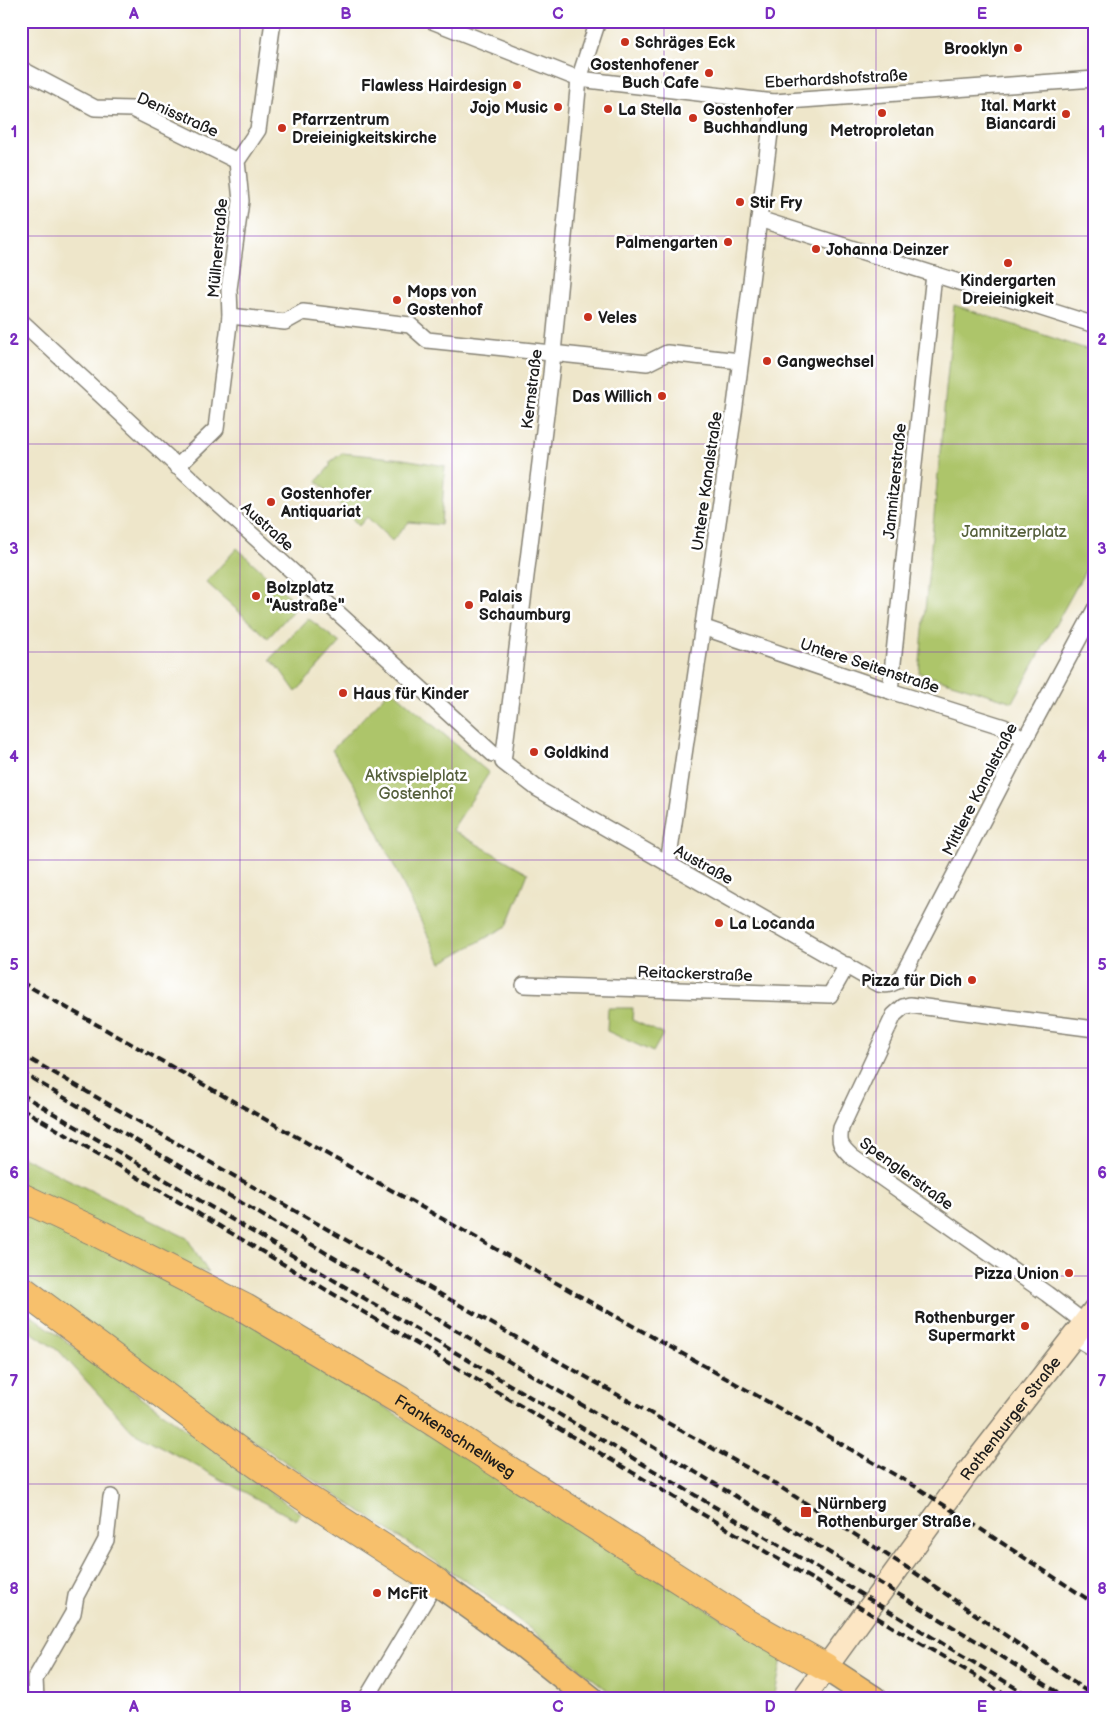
<svg xmlns="http://www.w3.org/2000/svg" width="1116" height="1720" viewBox="0 0 1116 1720" font-family="'Balsamiq Sans',sans-serif">
	<style>
		.green { fill: #adc56b; stroke: #647044 }
		.lines { fill: none; stroke-linecap: round; stroke-linejoin: round }
		.street-casing { stroke: #858173; stroke-width: 18 }
		.secondary-casing { stroke: #858173; stroke-width: 25 }
		.primary-casing { stroke: #858173; stroke-width: 28 }
		.highway-casing { stroke: #858173; stroke-width: 30 }
		.street { stroke: #fff; stroke-width: 15 }
		.secondary { stroke: #fce6c4; stroke-width: 22 }
		.primary { stroke: #f7c06c; stroke-width: 25 }
		.highway { stroke: #f7c06c; stroke-width: 28 }
		.rail { stroke: #1c1c1c; stroke-width: 4; stroke-dasharray: 8 4; stroke-linecap: butt }
		.grid { fill: none; stroke: #7b2cbf; stroke-width: 1; stroke-opacity: 0.55 }
		.poi-dot { fill: #c8321e; stroke: #fff; stroke-width: 2 }
		.labels { text-anchor: middle; stroke-width: 5; stroke-linejoin: round; paint-order: stroke }
		.poi-label { font-size: 16px; font-weight: bold; fill: #1c1c1c; stroke: #fff; text-anchor: start }
		.street-label { font-size: 16px; fill: #1c1c1c; stroke: #fff }
		.park-label { font-size: 16px; fill: #56603c; stroke: #fff }
		.neatline { fill: none; stroke: #7b2cbf; stroke-width: 2 }
		.grid-label { font-size: 16px; text-anchor: middle; font-weight: bold; fill: #7b2cbf }
	</style>
	<rect width="100%" height="100%" fill="#fff"/>
	<filter id="ink" filterUnits="userSpaceOnUse"><feTurbulence type="fractalNoise" baseFrequency=".02" numOctaves="2"/><feDisplacementMap in="SourceGraphic" scale="10" xChannelSelector="R" yChannelSelector="G"/><feConvolveMatrix kernelMatrix="1 2 1 2 8 2 1 2 1" color-interpolation-filters="sRGB"/></filter>
	<filter id="wash" filterUnits="userSpaceOnUse"><feTurbulence type="fractalNoise" baseFrequency=".0096" numOctaves="4" result="noise"/><feDisplacementMap in="SourceGraphic" scale="20" xChannelSelector="R" yChannelSelector="G"/><feGaussianBlur stdDeviation="1.12" result="paint"/><feColorMatrix in="noise" values="0 0 0 0 0 0 0 0 0 0 0 0 0 0 0 0 0 1.4 0 .05"/><feComposite in="paint" operator="in"/></filter>
	<g filter="url(#wash)">
		<rect width="100%" height="100%" fill="#eee6ca"/>
		<!-- green -->
		<g class="green">
			<path d="M954,305L1095,352V553L1013,702L919,673Z"/>
			<path d="M342,453L403,459L445,466L441,525L409,522L392,541L367,517L359,526L317,481L330,466V462Z"/>
			<path d="M237,548L298,605L268,638L206,582Z"/>
			<path d="M308,618L340,643L296,692L281,671L270,659Z"/>
			<path d="M391,689L489,773L452,830L528,873L507,926L441,963L357,789L332,750Z"/>
			<path d="M608,1008H633L632,1020L663,1034L653,1052L607,1031Z"/>
			<path d="M21,1156L187,1238L208,1272L193,1270L21,1187Z"/>
			<path d="M21,1208L246,1320L742,1631L782,1659L774,1699H618L541,1637L473,1586L177,1390L21,1277Z"/>
			<path d="M21,1308L301,1514L296,1520L132,1431L60,1352L21,1325Z"/>
		</g>
	</g>
	<g filter="url(#ink)">
		<g class="lines">
			<defs>
				<g id="street">
					<path d="M432,21L579,79L774,102L1095,79"/>
					<path d="M598,21L579,79L551,374L503,762L538,789L878,984C888,986 893,984 901,978L1025,739L1095,609"/>
					<path d="M21,69L95,108L132,109L237,161"/>
					<path d="M759,219L1095,325"/>
					<path d="M230,316L285,322L303,312L410,325L427,340L647,363L667,353L740,361"/>
					<path d="M21,321L216,502L493,754"/>
					<path d="M177,467L216,429L230,316L229,289L241,201L237,161L258,130L273,21"/>
					<path d="M702,627L890,691L1004,727L1025,739"/>
					<path d="M890,691L934,274"/>
					<path d="M668,864L735,406L774,102"/>
					<path d="M524,985L830,995L847,965"/>
					<path d="M1085,1323L1047,1294L852,1157C841,1146 838,1144 841,1128L894,1015L903,1007L910,1005L1095,1029"/>
					<path d="M1075,1337L1095,1349"/>
					<path d="M36,1699L35,1679L73,1613L76,1596L106,1540L111,1497"/>
					<path d="M366,1699L436,1582"/>
				</g>
				<g id="secondary">
					<path id="s1" d="M803,1699L968,1472L1095,1309"/>
				</g>
				<g id="primary">
					<path d="M436,1582L513,1637L591,1699"/>
					<path d="M825,1667L874,1699"/>
				</g>
				<g id="highway">
					<path id="s2" d="M21,1197L94,1231L245,1308L401,1401L747,1623L825,1667"/>
					<path d="M21,1289L244,1455L303,1496L436,1582"/>
				</g>
			</defs>
			<!-- street casing -->
			<use href="#street" class="street-casing"/>
			<!-- secondary casing -->
			<use href="#secondary" class="secondary-casing"/>
			<!-- primary casing -->
			<use href="#primary" class="primary-casing"/>
			<!-- highway casing -->
			<use href="#highway" class="highway-casing"/>
			<!-- street -->
			<use href="#street" class="street"/>
			<!-- secondary -->
			<use href="#secondary" class="secondary"/>
			<!-- primary -->
			<use href="#primary" class="primary"/>
			<!-- highway -->
			<use href="#highway" class="highway"/>
			<!-- rail -->
			<g class="rail">
				<path d="M21,982L770,1403L918,1488L1095,1604"/>
				<path d="M21,1054L533,1347L769,1480L914,1572L1095,1697"/>
				<path d="M21,1072L712,1482L998,1654L1068,1699"/>
				<path d="M21,1094L841,1582L1034,1699"/>
				<path d="M21,1108C341,1298 660,1490 981,1679L1011,1699"/>
			</g>
		</g>
	</g>
	<!-- grid -->
	<path class="grid" d="M240,21V1699M452,21V1699M664,21V1699M876,21V1699M21,236H1095M21,444H1095M21,652H1095M21,860H1095M21,1068H1095M21,1276H1095M21,1484H1095"/>
	<!-- markers -->
	<g class="poi-dot">
		<circle cx="625" cy="42" r="5"/>
		<circle cx="1018" cy="48" r="5"/>
		<circle cx="709" cy="73" r="5"/>
		<circle cx="517" cy="85" r="5"/>
		<circle cx="558" cy="107" r="5"/>
		<circle cx="608" cy="109" r="5"/>
		<circle cx="882" cy="113" r="5"/>
		<circle cx="1066" cy="114" r="5"/>
		<circle cx="693" cy="118" r="5"/>
		<circle cx="282" cy="128" r="5"/>
		<circle cx="740" cy="202" r="5"/>
		<circle cx="728" cy="242" r="5"/>
		<circle cx="816" cy="249" r="5"/>
		<circle cx="1008" cy="263" r="5"/>
		<circle cx="397" cy="300" r="5"/>
		<circle cx="588" cy="317" r="5"/>
		<circle cx="767" cy="361" r="5"/>
		<circle cx="662" cy="396" r="5"/>
		<circle cx="271" cy="502" r="5"/>
		<circle cx="256" cy="596" r="5"/>
		<circle cx="469" cy="605" r="5"/>
		<circle cx="343" cy="693" r="5"/>
		<circle cx="534" cy="752" r="5"/>
		<circle cx="719" cy="923" r="5"/>
		<circle cx="972" cy="980" r="5"/>
		<circle cx="1069" cy="1273" r="5"/>
		<circle cx="1025" cy="1326" r="5"/>
		<rect x="800" y="1506" width="12" height="12" rx="2.5"/>
		<circle cx="377" cy="1593" r="5"/>
	</g>
	<g class="labels">
		<!-- poi labels -->
		<g class="poi-label">
			<text x="635" y="48">Schräges Eck</text>
			<text x="1008" y="54" text-anchor="end">Brooklyn</text>
			<text x="699" y="70" text-anchor="end">Gostenhofener<tspan x="699" dy="18">Buch Cafe</tspan></text>
			<text x="507" y="91" text-anchor="end">Flawless Hairdesign</text>
			<text x="1056" y="111" text-anchor="end">Ital. Markt<tspan x="1056" dy="18">Biancardi</tspan></text>
			<text x="548" y="113" text-anchor="end">Jojo Music</text>
			<text x="618" y="115">La Stella</text>
			<text x="703" y="115">Gostenhofer<tspan x="703" dy="18">Buchhandlung</tspan></text>
			<text x="292" y="125">Pfarrzentrum<tspan x="292" dy="18">Dreieinigkeitskirche</tspan></text>
			<text x="882" y="136" text-anchor="middle">Metroproletan</text>
			<text x="750" y="208">Stir Fry</text>
			<text x="718" y="248" text-anchor="end">Palmengarten</text>
			<text x="826" y="255">Johanna Deinzer</text>
			<text x="1008" y="286" text-anchor="middle">Kindergarten<tspan x="1008" dy="18">Dreieinigkeit</tspan></text>
			<text x="407" y="297">Mops von<tspan x="407" dy="18">Gostenhof</tspan></text>
			<text x="598" y="323">Veles</text>
			<text x="777" y="367">Gangwechsel</text>
			<text x="652" y="402" text-anchor="end">Das Willich</text>
			<text x="281" y="499">Gostenhofer<tspan x="281" dy="18">Antiquariat</tspan></text>
			<text x="266" y="593">Bolzplatz<tspan x="266" dy="18">"Austraße"</tspan></text>
			<text x="479" y="602">Palais<tspan x="479" dy="18">Schaumburg</tspan></text>
			<text x="353" y="699">Haus für Kinder</text>
			<text x="544" y="758">Goldkind</text>
			<text x="729" y="929">La Locanda</text>
			<text x="962" y="986" text-anchor="end">Pizza für Dich</text>
			<text x="1059" y="1279" text-anchor="end">Pizza Union</text>
			<text x="1015" y="1323" text-anchor="end">Rothenburger<tspan x="1015" dy="18">Supermarkt</tspan></text>
			<text x="817" y="1509">Nürnberg<tspan x="817" dy="18">Rothenburger Straße</tspan></text>
			<text x="387" y="1599">McFit</text>
		</g>
		<!-- street labels -->
		<g class="street-label">
			<text transform="translate(836 78) rotate(-3)" y="6">Eberhardshofstraße</text>
			<text transform="translate(178 114) rotate(24)" y="6">Denisstraße</text>
			<text transform="translate(217 248) rotate(-85)" y="6">Müllnerstraße</text>
			<text transform="translate(531 389) rotate(-83)" y="6">Kernstraße</text>
			<text transform="translate(706 481) rotate(-82)" y="6">Untere Kanalstraße</text>
			<text transform="translate(894 481) rotate(-84)" y="6">Jamnitzerstraße</text>
			<text transform="translate(268 526) rotate(42)" y="6">Austraße</text>
			<text transform="translate(870 665) rotate(18)" y="6">Untere Seitenstraße</text>
			<text transform="translate(979 789) rotate(-63)" y="6">Mittlere Kanalstraße</text>
			<text transform="translate(704 864) rotate(29)" y="6">Austraße</text>
			<text transform="translate(695 973) rotate(2)" y="6">Reitackerstraße</text>
			<text transform="translate(907 1173) rotate(36)" y="6">Spenglerstraße</text>
			<text dy="6" stroke="none"><textPath href="#s1" startOffset="349">Rothenburger Straße</textPath></text>
			<text dy="6" stroke="none"><textPath href="#s2" startOffset="496">Frankenschnellweg</textPath></text>
		</g>
		<!-- park labels -->
		<g class="park-label">
			<text x="1014" y="537">Jamnitzerplatz</text>
			<text x="416" y="781">Aktivspielplatz<tspan x="416" dy="18">Gostenhof</tspan></text>
		</g>
	</g>
	<!-- margin -->
	<rect width="1116" height="1720" fill="none" stroke="#fff" stroke-width="55"/>
	<rect x="28" y="28" width="1060" height="1664" class="neatline"/>
	<g class="grid-label">
		<text x="134" y="19">A</text>
		<text x="346" y="19">B</text>
		<text x="558" y="19">C</text>
		<text x="770" y="19">D</text>
		<text x="982" y="19">E</text>
		<text x="14" y="137">1</text>
		<text x="1102" y="137">1</text>
		<text x="14" y="345">2</text>
		<text x="1102" y="345">2</text>
		<text x="14" y="554">3</text>
		<text x="1102" y="554">3</text>
		<text x="14" y="762">4</text>
		<text x="1102" y="762">4</text>
		<text x="14" y="970">5</text>
		<text x="1102" y="970">5</text>
		<text x="14" y="1178">6</text>
		<text x="1102" y="1178">6</text>
		<text x="14" y="1386">7</text>
		<text x="1102" y="1386">7</text>
		<text x="14" y="1594">8</text>
		<text x="1102" y="1594">8</text>
		<text x="134" y="1712">A</text>
		<text x="346" y="1712">B</text>
		<text x="558" y="1712">C</text>
		<text x="770" y="1712">D</text>
		<text x="982" y="1712">E</text>
	</g>
</svg>
